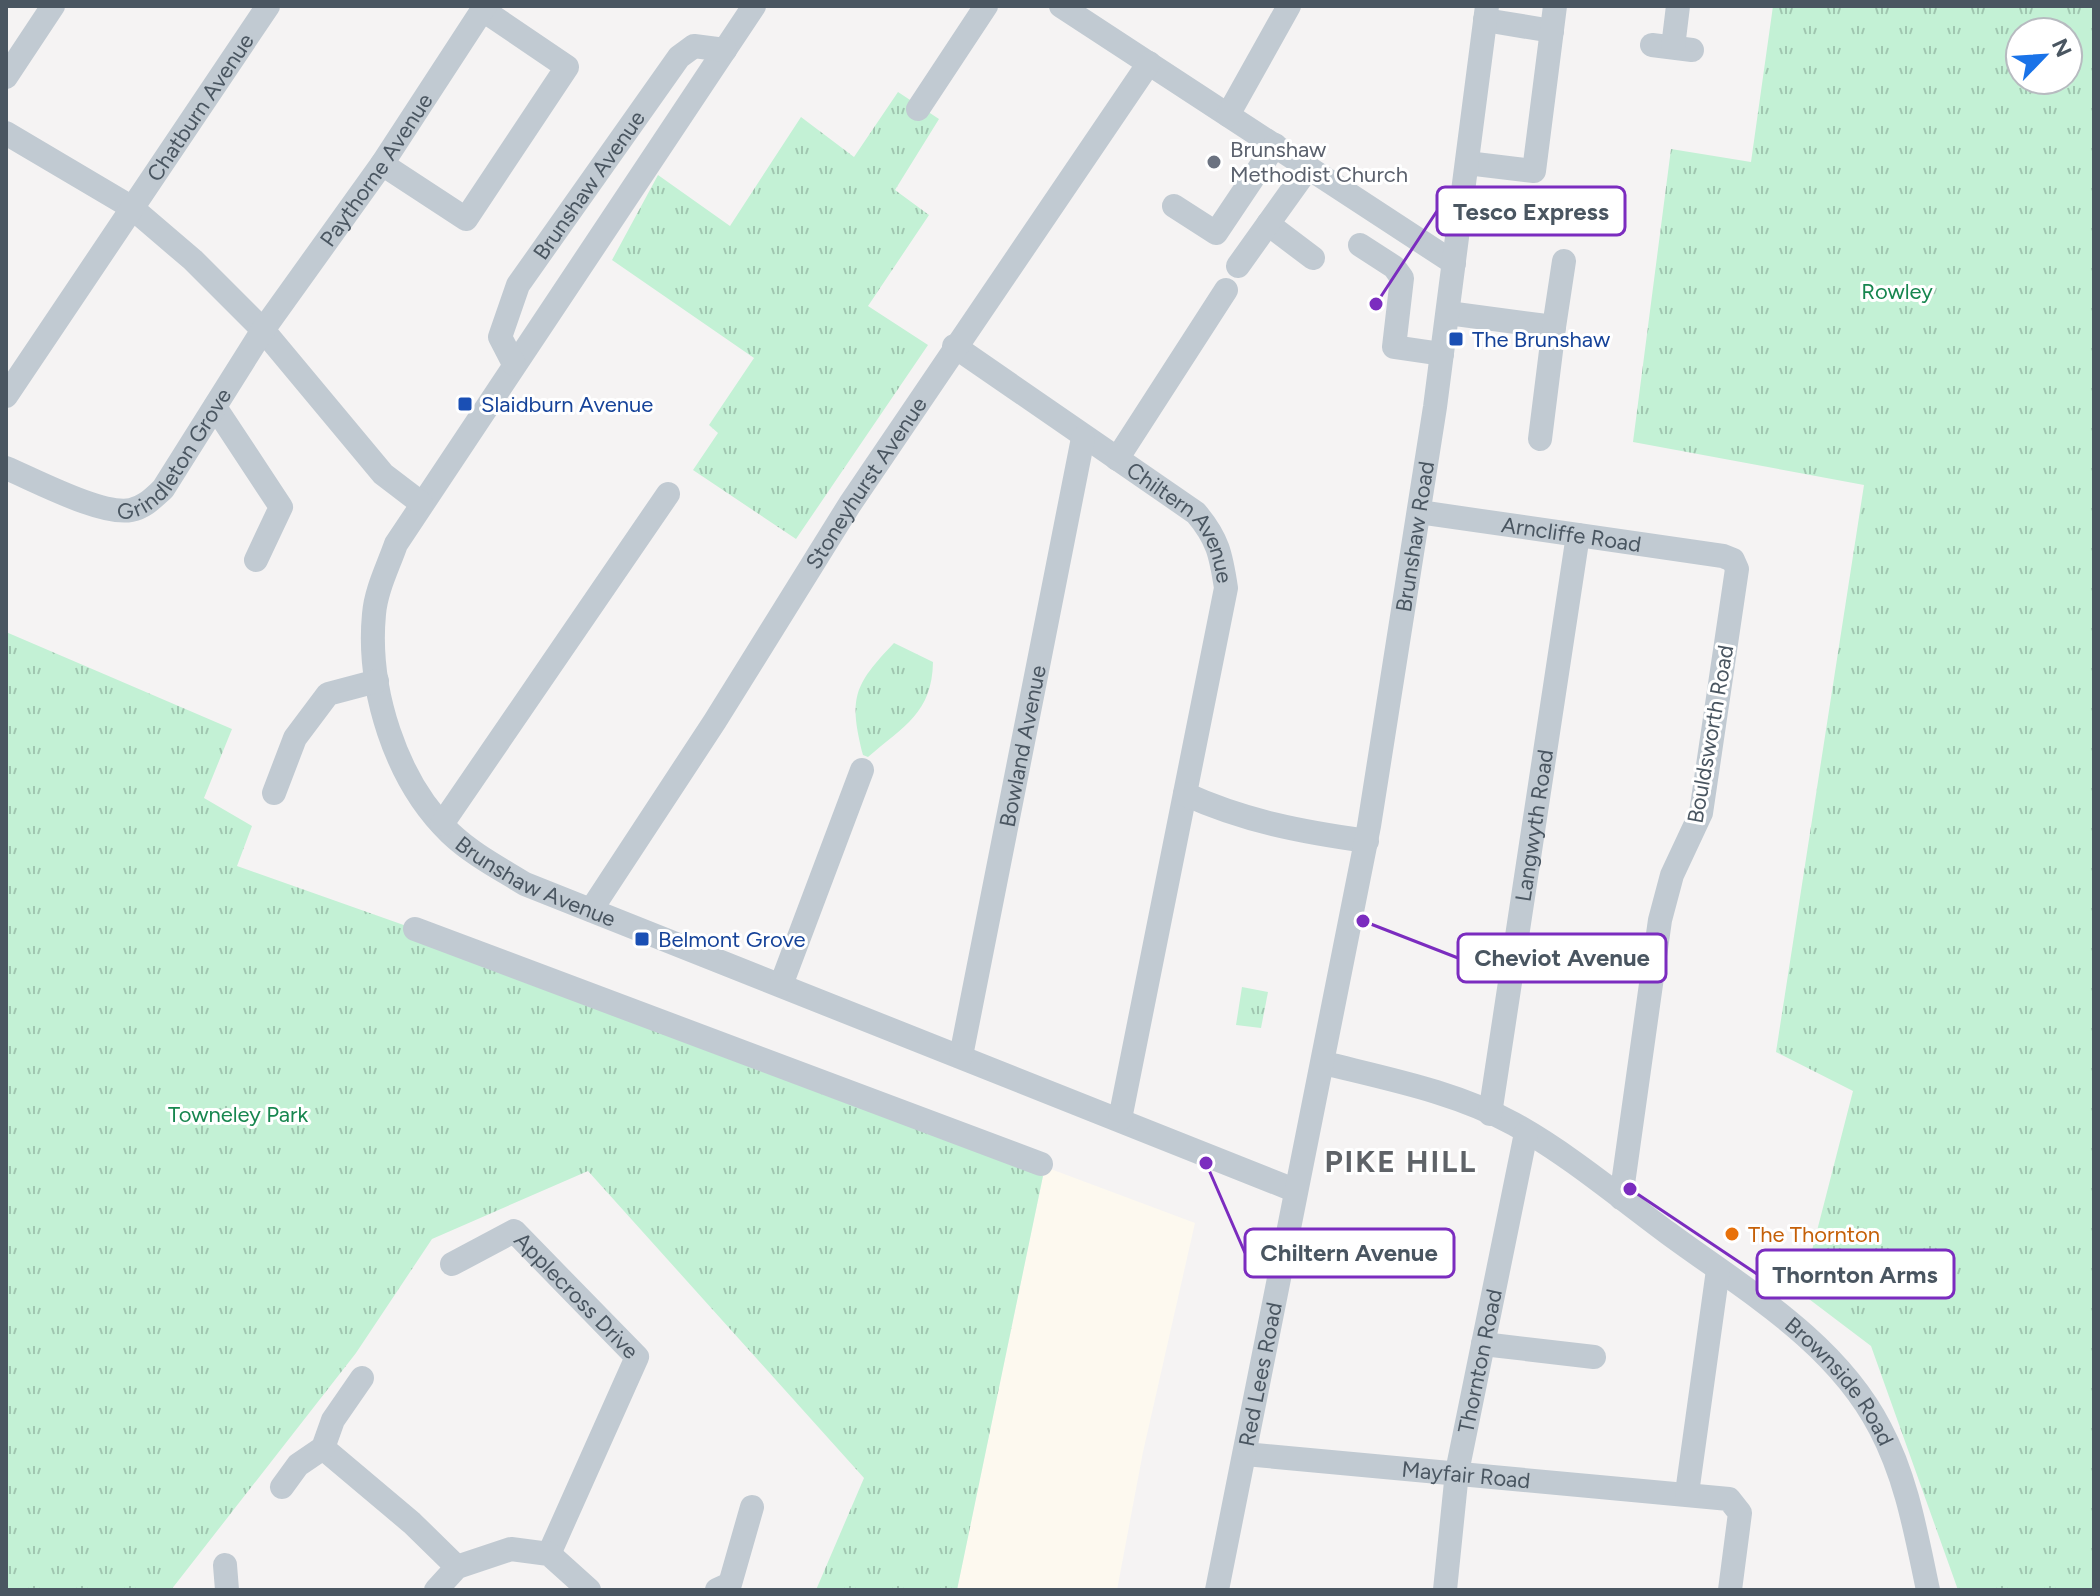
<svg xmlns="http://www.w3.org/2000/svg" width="2100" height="1596" viewBox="0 0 2100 1596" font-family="Figtree,sans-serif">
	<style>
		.commercial { fill: #fdf9ef }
		.park { fill: url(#park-tufts); fill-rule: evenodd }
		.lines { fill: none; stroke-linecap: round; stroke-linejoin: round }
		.minor { stroke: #c1cad2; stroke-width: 24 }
		.worship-dot { fill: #6b7280; stroke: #fff; stroke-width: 3 }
		.transit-dot { fill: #1a4fb4; stroke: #fff; stroke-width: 3 }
		.food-dot { fill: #e8710a; stroke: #fff; stroke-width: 3 }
		.labels { text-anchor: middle; stroke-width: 6; stroke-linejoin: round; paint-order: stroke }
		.street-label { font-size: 22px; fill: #4a5661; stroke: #fff }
		.worship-label { font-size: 22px; fill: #5b616d; stroke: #fff; text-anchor: start }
		.park-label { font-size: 22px; fill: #17864f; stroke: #fff }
		.transit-label { font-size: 22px; fill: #164399; stroke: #fff; text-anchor: start }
		.food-label { font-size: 22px; fill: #c56008; stroke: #fff; text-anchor: start }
		.district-label { font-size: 30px; font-weight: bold; letter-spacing: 2px; fill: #5f6368; stroke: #fff }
		.leader { fill: none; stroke: #7b2cbf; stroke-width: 3 }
		.callout-dot { fill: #7b2cbf; stroke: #fff; stroke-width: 3 }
		.callout { fill: #fff; stroke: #7b2cbf; stroke-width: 3 }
		.callout-label { font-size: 24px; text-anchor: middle; font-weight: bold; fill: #4a5661 }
	</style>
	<defs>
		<pattern id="park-tufts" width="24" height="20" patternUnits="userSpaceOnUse" patternTransform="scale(2)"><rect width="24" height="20" fill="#c3f1d5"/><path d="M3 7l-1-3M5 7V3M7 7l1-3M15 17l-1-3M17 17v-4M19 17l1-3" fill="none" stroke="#a0c6b0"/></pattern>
	</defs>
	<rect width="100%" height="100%" fill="#f5f3f3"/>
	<!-- commercial -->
	<path class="commercial" d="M1048,1168L1195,1223L1143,1452L1117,1590H957L1043,1176Z"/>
	<!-- park -->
	<g class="park">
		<path d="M1773,6H2094V1590H1958L1871,1346L1801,1293L1853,1091L1776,1052L1864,485L1633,442L1671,149L1751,162ZM2020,32H2068V80H2020Z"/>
		<path d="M898,92L939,119L895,190L929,215L868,306L928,345L796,539L693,470L718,433L709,425L754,358L612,260L658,175L730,226L801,117L854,157Z"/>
		<path d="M6,632L232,729L204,798L252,826L237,866L415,929L1043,1176L957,1590H816L864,1478L588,1171L432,1239L356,1353L171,1590H6Z"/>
		<path d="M894,643L933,662C932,713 904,726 868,757L863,755C849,698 853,686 894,643Z"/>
		<path d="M1242,987L1268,992L1261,1028L1236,1025Z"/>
	</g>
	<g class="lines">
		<!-- minor -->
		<g class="minor">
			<path id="s1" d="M754,6L396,544C388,567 376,590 374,614C367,688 395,780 450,833C472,854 499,868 525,884L1294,1190"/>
			<path d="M1061,6L1454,263"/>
			<path d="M1485,20L1552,31"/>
			<path d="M1652,45L1692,50"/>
			<path d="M1673,47L1678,6"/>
			<path d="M6,77L53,6"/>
			<path d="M918,109L986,6"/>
			<path d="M1228,115L1289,6"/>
			<path d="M6,133L131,207L193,260L263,330L383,474L421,503"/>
			<path d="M1467,163L1534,171L1555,6"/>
			<path d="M382,164L466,219L567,67L483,10"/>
			<path d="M1174,206L1216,233L1275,145"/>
			<path d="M1268,224L1313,258"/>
			<path d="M1360,245L1394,267L1402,278L1394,347L1442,354"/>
			<path d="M1238,266L1308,168"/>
			<path d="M1448,313L1554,327L1540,439"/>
			<path d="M1554,327L1564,261"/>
			<path id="s2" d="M954,346L1196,513C1218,539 1221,555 1226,588L1120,1119"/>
			<path id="s3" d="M514,364L500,337L518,285L679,57L694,46L725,50"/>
			<path id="s4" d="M6,396L268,6"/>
			<path d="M215,407L281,507L256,560"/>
			<path d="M1117,459L1226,290"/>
			<path id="s5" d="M6,468C35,480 102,516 131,510C145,507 153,498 163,489L263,330L382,164L485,6"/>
			<path id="s6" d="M1419,512L1723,556L1733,560L1737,569L1701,813L1672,875L1660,920L1621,1198"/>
			<path d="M274,793L295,738L328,694L377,681"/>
			<path d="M1185,794C1244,821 1302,832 1367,841"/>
			<path d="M442,824L668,494"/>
			<path id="s7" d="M591,910L715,721L850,504L1149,63"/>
			<path d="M415,929L1041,1164"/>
			<path d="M781,985L862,770"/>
			<path id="s8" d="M961,1056L1083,438"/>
			<path id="s9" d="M1324,1063C1388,1079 1456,1092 1514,1124C1568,1154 1618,1196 1668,1233C1744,1289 1835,1341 1880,1428C1907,1479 1916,1534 1928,1590"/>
			<path id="s10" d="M1490,1114L1578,535"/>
			<path id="s11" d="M452,1264L514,1231L637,1357L549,1554"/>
			<path d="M1483,1344L1594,1357"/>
			<path d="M323,1448L412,1523L457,1567"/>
			<path id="s12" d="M1245,1454L1729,1499L1740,1513L1730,1590"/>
			<path d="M282,1487L298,1465L323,1448L333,1420L362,1378"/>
			<path d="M1687,1493L1718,1270"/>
			<path d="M225,1565L227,1590"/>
			<path d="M436,1590L457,1567L511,1549L549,1554L589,1590"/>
			<path d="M717,1590L730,1584L752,1507"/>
			<path id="s13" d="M1217,1590L1369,826L1435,407L1487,6"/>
			<path id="s14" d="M1445,1590L1457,1472L1526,1133"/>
		</g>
	</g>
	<!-- markers -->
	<circle class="worship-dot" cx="1214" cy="162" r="8"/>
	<g class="transit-dot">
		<rect x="1448" y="331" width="16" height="16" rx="4"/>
		<rect x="457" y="396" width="16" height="16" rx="4"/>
		<rect x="634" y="931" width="16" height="16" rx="4"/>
	</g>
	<circle class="food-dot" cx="1732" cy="1234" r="8"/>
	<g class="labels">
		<!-- street labels -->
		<g class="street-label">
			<text dy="8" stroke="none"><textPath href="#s4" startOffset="348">Chatburn Avenue</textPath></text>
			<text dy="8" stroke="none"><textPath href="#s5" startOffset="556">Paythorne Avenue</textPath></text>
			<text dy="8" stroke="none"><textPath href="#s3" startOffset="208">Brunshaw Avenue</textPath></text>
			<text dy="8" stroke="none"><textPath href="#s5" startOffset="204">Grindleton Grove</textPath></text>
			<text dy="8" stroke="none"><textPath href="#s7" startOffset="508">Stoneyhurst Avenue</textPath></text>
			<text dy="8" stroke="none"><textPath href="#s2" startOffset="292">Chiltern Avenue</textPath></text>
			<text dy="8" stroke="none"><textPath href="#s6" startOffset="154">Arncliffe Road</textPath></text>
			<text dy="8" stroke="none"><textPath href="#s13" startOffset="1072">Brunshaw Road</textPath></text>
			<text transform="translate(1710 734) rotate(-80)" y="8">Bouldsworth Road</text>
			<text dy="8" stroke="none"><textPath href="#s8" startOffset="316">Bowland Avenue</textPath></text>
			<text dy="8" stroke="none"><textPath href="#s10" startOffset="292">Langwyth Road</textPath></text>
			<text dy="8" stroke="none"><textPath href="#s1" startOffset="1058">Brunshaw Avenue</textPath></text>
			<text dy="8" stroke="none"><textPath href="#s11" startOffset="160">Applecross Drive</textPath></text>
			<text dy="8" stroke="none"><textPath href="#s14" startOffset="232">Thornton Road</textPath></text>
			<text dy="8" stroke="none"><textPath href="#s13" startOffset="220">Red Lees Road</textPath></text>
			<text dy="8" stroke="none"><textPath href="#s9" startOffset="618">Brownside Road</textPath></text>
			<text dy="8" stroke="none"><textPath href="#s12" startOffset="222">Mayfair Road</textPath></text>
		</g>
		<!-- worship labels -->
		<g class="worship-label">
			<text x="1230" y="157">Brunshaw<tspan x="1230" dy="25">Methodist Church</tspan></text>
		</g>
		<!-- park labels -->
		<g class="park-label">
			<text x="1897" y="299">Rowley</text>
			<text x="238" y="1122">Towneley Park</text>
		</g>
		<!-- transit labels -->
		<g class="transit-label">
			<text x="1472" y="347">The Brunshaw</text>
			<text x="481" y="412">Slaidburn Avenue</text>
			<text x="658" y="947">Belmont Grove</text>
		</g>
		<!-- food labels -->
		<g class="food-label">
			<text x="1748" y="1242">The Thornton</text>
		</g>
		<!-- district labels -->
		<g class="district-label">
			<text x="1401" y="1172">PIKE HILL</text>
		</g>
	</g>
	<!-- callouts -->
	<path class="leader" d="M1376 304L1437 211M1363 921L1458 958M1206 1163L1245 1253M1630 1189L1757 1274"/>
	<g class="callout-dot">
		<circle cx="1376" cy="304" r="8"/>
		<circle cx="1363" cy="921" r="8"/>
		<circle cx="1206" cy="1163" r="8"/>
		<circle cx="1630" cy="1189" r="8"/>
	</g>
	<g class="callout">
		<rect x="1437" y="187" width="188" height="48" rx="8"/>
		<rect x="1458" y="934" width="208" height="48" rx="8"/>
		<rect x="1245" y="1229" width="209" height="48" rx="8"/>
		<rect x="1757" y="1250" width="197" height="48" rx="8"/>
	</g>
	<g class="callout-label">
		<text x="1531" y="220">Tesco Express</text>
		<text x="1562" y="966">Cheviot Avenue</text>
		<text x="1349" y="1261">Chiltern Avenue</text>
		<text x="1855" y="1283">Thornton Arms</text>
	</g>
	<!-- border -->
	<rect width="2100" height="1596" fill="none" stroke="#4a5661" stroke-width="16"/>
	<!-- north arrow -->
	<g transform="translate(2044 56) rotate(65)"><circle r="38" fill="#ffffff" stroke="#b7bbc0" stroke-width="2"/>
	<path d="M0-6L14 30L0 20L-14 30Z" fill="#1a73e8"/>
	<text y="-12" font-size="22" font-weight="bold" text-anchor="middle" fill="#4a5661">N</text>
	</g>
</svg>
